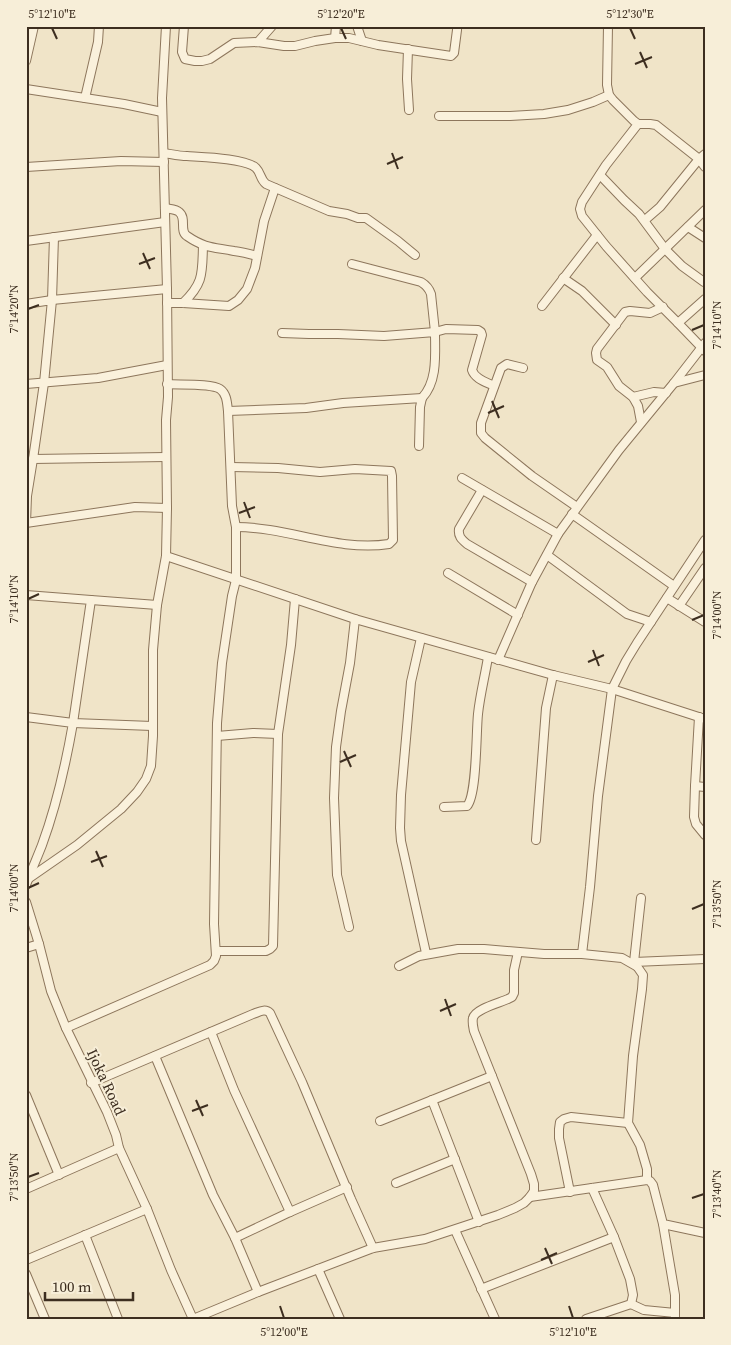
<svg xmlns="http://www.w3.org/2000/svg" width="731" height="1345" font-family="'Source Serif 4',serif">
	<rect width="100%" height="100%" fill="#f0e4c8"/>
	<g fill="none" stroke-linecap="round" stroke-linejoin="round">
		<g stroke="#8d765c" stroke-width="10">
			<g id="minor">
				<polyline points="184,26 182,52 185,59 195,61 202,61 210,59 234,43 258,42 284,46 295,46 315,41 335,38 336,26"/>
				<polyline points="357,26 362,41"/>
				<polyline points="608,26 607,85 609,95 613,100 634,121 638,124 606,165 582,202 580,209 582,216 606,246 647,292 678,323"/>
				<polyline points="335,38 349,38 378,45 451,56 454,53 457,30 457,26"/>
				<polyline points="258,42 272,26"/>
				<polyline points="408,49 407,79 409,110"/>
				<polyline points="26,61 34,26"/>
				<polyline points="26,89 124,104 162,112"/>
				<polyline points="85,98 98,42 99,26"/>
				<polyline points="439,116 510,116 544,114 568,110 593,102 609,95"/>
				<polyline points="638,124 650,124 656,125 699,159 705,167"/>
				<path d="M164,153C171,154 179,156 187,156C201,157 246,158 256,168C261,173 260,179 266,184L329,211L347,214L358,218H366L398,241L415,255"/>
				<polyline points="26,167 121,161 164,162"/>
				<polyline points="600,175 624,200 639,214 665,249 682,266 704,282"/>
				<path d="M165,208C169,209 176,209 179,212C187,218 179,231 187,236C206,249 214,247 234,251C242,252 250,254 257,256"/>
				<polyline points="645,220 660,207 699,159 705,154"/>
				<polyline points="688,227 705,238"/>
				<polyline points="54,237 52,300 167,289"/>
				<polyline points="26,241 165,222"/>
				<path d="M352,264L421,282C426,285 429,288 431,294L435,332L446,329L478,330L481,332L482,335L472,370C475,379 486,382 494,386"/>
				<polyline points="563,278 582,291 616,325"/>
				<polyline points="635,278 705,210"/>
				<polyline points="705,299 678,323 705,351"/>
				<polyline points="167,303 183,303 229,306 238,300 247,289 255,268 264,221 275,188"/>
				<path d="M183,303C204,283 202,273 203,246"/>
				<polyline points="26,304 52,300 44,383 33,459 166,457"/>
				<polyline points="542,306 597,235"/>
				<path d="M282,333L309,334H338L384,336L435,332C435,354 438,381 422,398"/>
				<polyline points="523,368 507,364 501,368 481,423 481,433 485,438 532,476 577,507"/>
				<polyline points="674,383 705,375"/>
				<polyline points="26,384 98,378 167,365"/>
				<polyline points="633,397 654,392 666,393"/>
				<polyline points="228,411 306,408 343,403 422,398 420,407 419,446"/>
				<polyline points="641,422 638,406 633,397 619,386 607,367 597,360 596,353 597,349 625,312 630,311 650,313 663,307"/>
				<path d="M231,467L278,468L320,472L355,469L391,471L392,476L393,540L389,544C338,552 288,527 236,527"/>
				<polyline points="462,478 558,534"/>
				<path d="M482,490L459,529C458,536 461,539 467,544L532,582"/>
				<polyline points="572,514 674,586"/>
				<polyline points="26,523 135,507 167,508"/>
				<polyline points="26,523 27,496 33,459"/>
				<polyline points="547,555 627,614 651,622"/>
				<polyline points="166,556 355,619 553,675 612,689 705,719"/>
				<polyline points="448,573 518,615"/>
				<polyline points="26,595 91,600 73,723 152,726"/>
				<polyline points="667,598 705,622"/>
				<polyline points="91,600 157,605"/>
				<polyline points="679,606 705,568"/>
				<polyline points="421,638 411,682 401,795 400,828 401,841 426,953"/>
				<polyline points="498,660 532,582 558,534 619,450 674,383 705,343"/>
				<path d="M26,717L73,723C66,763 56,807 42,845C37,858 31,871 26,885"/>
				<polyline points="699,717 695,786 694,817 696,824 705,835"/>
				<polyline points="217,736 253,733 278,734"/>
				<polyline points="695,786 705,787"/>
				<path d="M444,807L467,806C477,795 476,733 478,714C480,695 485,676 488,657"/>
				<polyline points="536,840 546,708 553,675"/>
				<polyline points="28,879 77,845 121,809 137,792 146,779 151,766 153,736 153,650 157,605 166,556 167,508 166,420 168,397 167,289 162,98 166,26"/>
				<polyline points="641,898 634,962 643,975 642,989 633,1056 628,1123 640,1145 647,1169 647,1180"/>
				<polyline points="26,902 39,944 51,991 66,1028 107,1112 116,1135 119,1148 147,1209 171,1270 193,1319"/>
				<polyline points="349,927 337,875 334,798 336,747 341,711 350,663 355,619"/>
				<polyline points="26,948 39,944"/>
				<polyline points="216,951 266,951 270,949 273,946 278,734 291,645 295,599"/>
				<polyline points="582,954 590,887 598,796 612,689 626,661 637,643 705,540"/>
				<polyline points="634,962 705,959"/>
				<polyline points="399,966 419,956 458,949 484,949 544,954 582,954 622,958 636,966"/>
				<path d="M66,1028L210,965L214,961L216,956L214,924L217,723L222,663L232,596L236,580V527L232,506L228,411C227,403 227,394 220,389C212,383 178,385 167,384"/>
				<polyline points="211,1032 234,1090 290,1212"/>
				<polyline points="155,1056 213,1195 235,1238 258,1292"/>
				<path d="M91,1083L253,1014C259,1012 265,1008 270,1013L302,1082L351,1199L373,1248"/>
				<polyline points="26,1095 59,1175"/>
				<polyline points="432,1100 479,1222"/>
				<polyline points="380,1121 492,1076"/>
				<polyline points="396,1183 455,1159"/>
				<polyline points="26,1189 119,1148"/>
				<polyline points="570,1192 559,1138 559,1129 560,1122 564,1119 571,1117 628,1123"/>
				<polyline points="530,1197 647,1180 650,1181 653,1185 663,1224 705,1233"/>
				<polyline points="663,1224 675,1295 675,1319"/>
				<polyline points="455,1230 495,1319"/>
				<polyline points="85,1235 118,1319"/>
				<polyline points="235,1238 290,1212 347,1187"/>
				<polyline points="26,1260 147,1209"/>
				<polyline points="318,1269 340,1319"/>
				<polyline points="26,1274 45,1319"/>
				<polyline points="481,1289 614,1237"/>
				<polyline points="631,1304 644,1310 675,1313"/>
				<path d="M193,1319L258,1292L373,1248L425,1239L498,1215L515,1208L524,1203L530,1197L534,1191V1184L531,1174L474,1031C473,1026 472,1022 473,1018C475,1009 499,1003 508,999L512,997L514,993V970L518,952"/>
				<polyline points="586,1319 631,1304 633,1295 630,1279 614,1237 592,1188"/>
			</g>
		</g>
		<use href="#minor" stroke="#faf1dc" stroke-width="8"/>
	</g>
	<path fill="none" stroke="#3d2e20" stroke-width="2" d="M52,28L57,39M341,28L346,39M630,28L635,39M640,52L647,68M635,64L652,57M392,153L398,169M387,164L403,157M143,253L150,269M139,264L155,258M28,309L39,305M692,330L704,325M492,401L499,418M488,413L504,406M244,502L250,518M239,513L255,507M28,599L39,594M692,620L704,615M593,650L599,666M588,662L604,655M344,751L351,767M340,762L356,755M96,851L103,867M91,862L107,856M28,888L39,883M692,909L704,904M445,999L451,1016M440,1011L456,1004M196,1100L203,1116M192,1111L208,1105M28,1177L39,1173M692,1198L704,1194M545,1248L552,1264M541,1260L557,1253M280,1306L284,1318M569,1306L573,1318"/>
	<g text-anchor="middle" stroke-width="4" stroke-linejoin="round" paint-order="stroke">
		<g font-size="15" fill="#3d2e20" stroke="#f7eed8">
			<text transform="translate(106 1082) rotate(65)" y="5">Ijoka Road</text>
		</g>
	</g>
	<rect width="731" height="1345" fill="none" stroke="#f7eed8" stroke-width="55"/>
	<path d="M45 1292v8h88v-8" fill="none" stroke="#3d2e20" stroke-width="2.5"/>
	<text x="52" y="1292" font-size="15" fill="#3d2e20" stroke="#f7eed8" stroke-width="4" paint-order="stroke">100 m</text>
	<rect x="28" y="28" width="676" height="1290" fill="none" stroke="#3d2e20" stroke-width="2"/>
	<g font-size="12" text-anchor="middle" fill="#3d2e20">
		<text x="52" y="18">5°12'10"E</text>
		<text x="341" y="18">5°12'20"E</text>
		<text x="630" y="18">5°12'30"E</text>
		<text transform="translate(14 309) rotate(-90)" y="4">7°14'20"N</text>
		<text transform="translate(717 325) rotate(-90)" y="4">7°14'10"N</text>
		<text transform="translate(14 599) rotate(-90)" y="4">7°14'10"N</text>
		<text transform="translate(717 615) rotate(-90)" y="4">7°14'00"N</text>
		<text transform="translate(14 888) rotate(-90)" y="4">7°14'00"N</text>
		<text transform="translate(717 904) rotate(-90)" y="4">7°13'50"N</text>
		<text transform="translate(14 1177) rotate(-90)" y="4">7°13'50"N</text>
		<text transform="translate(717 1194) rotate(-90)" y="4">7°13'40"N</text>
		<text x="284" y="1336">5°12'00"E</text>
		<text x="573" y="1336">5°12'10"E</text>
	</g>
</svg>
